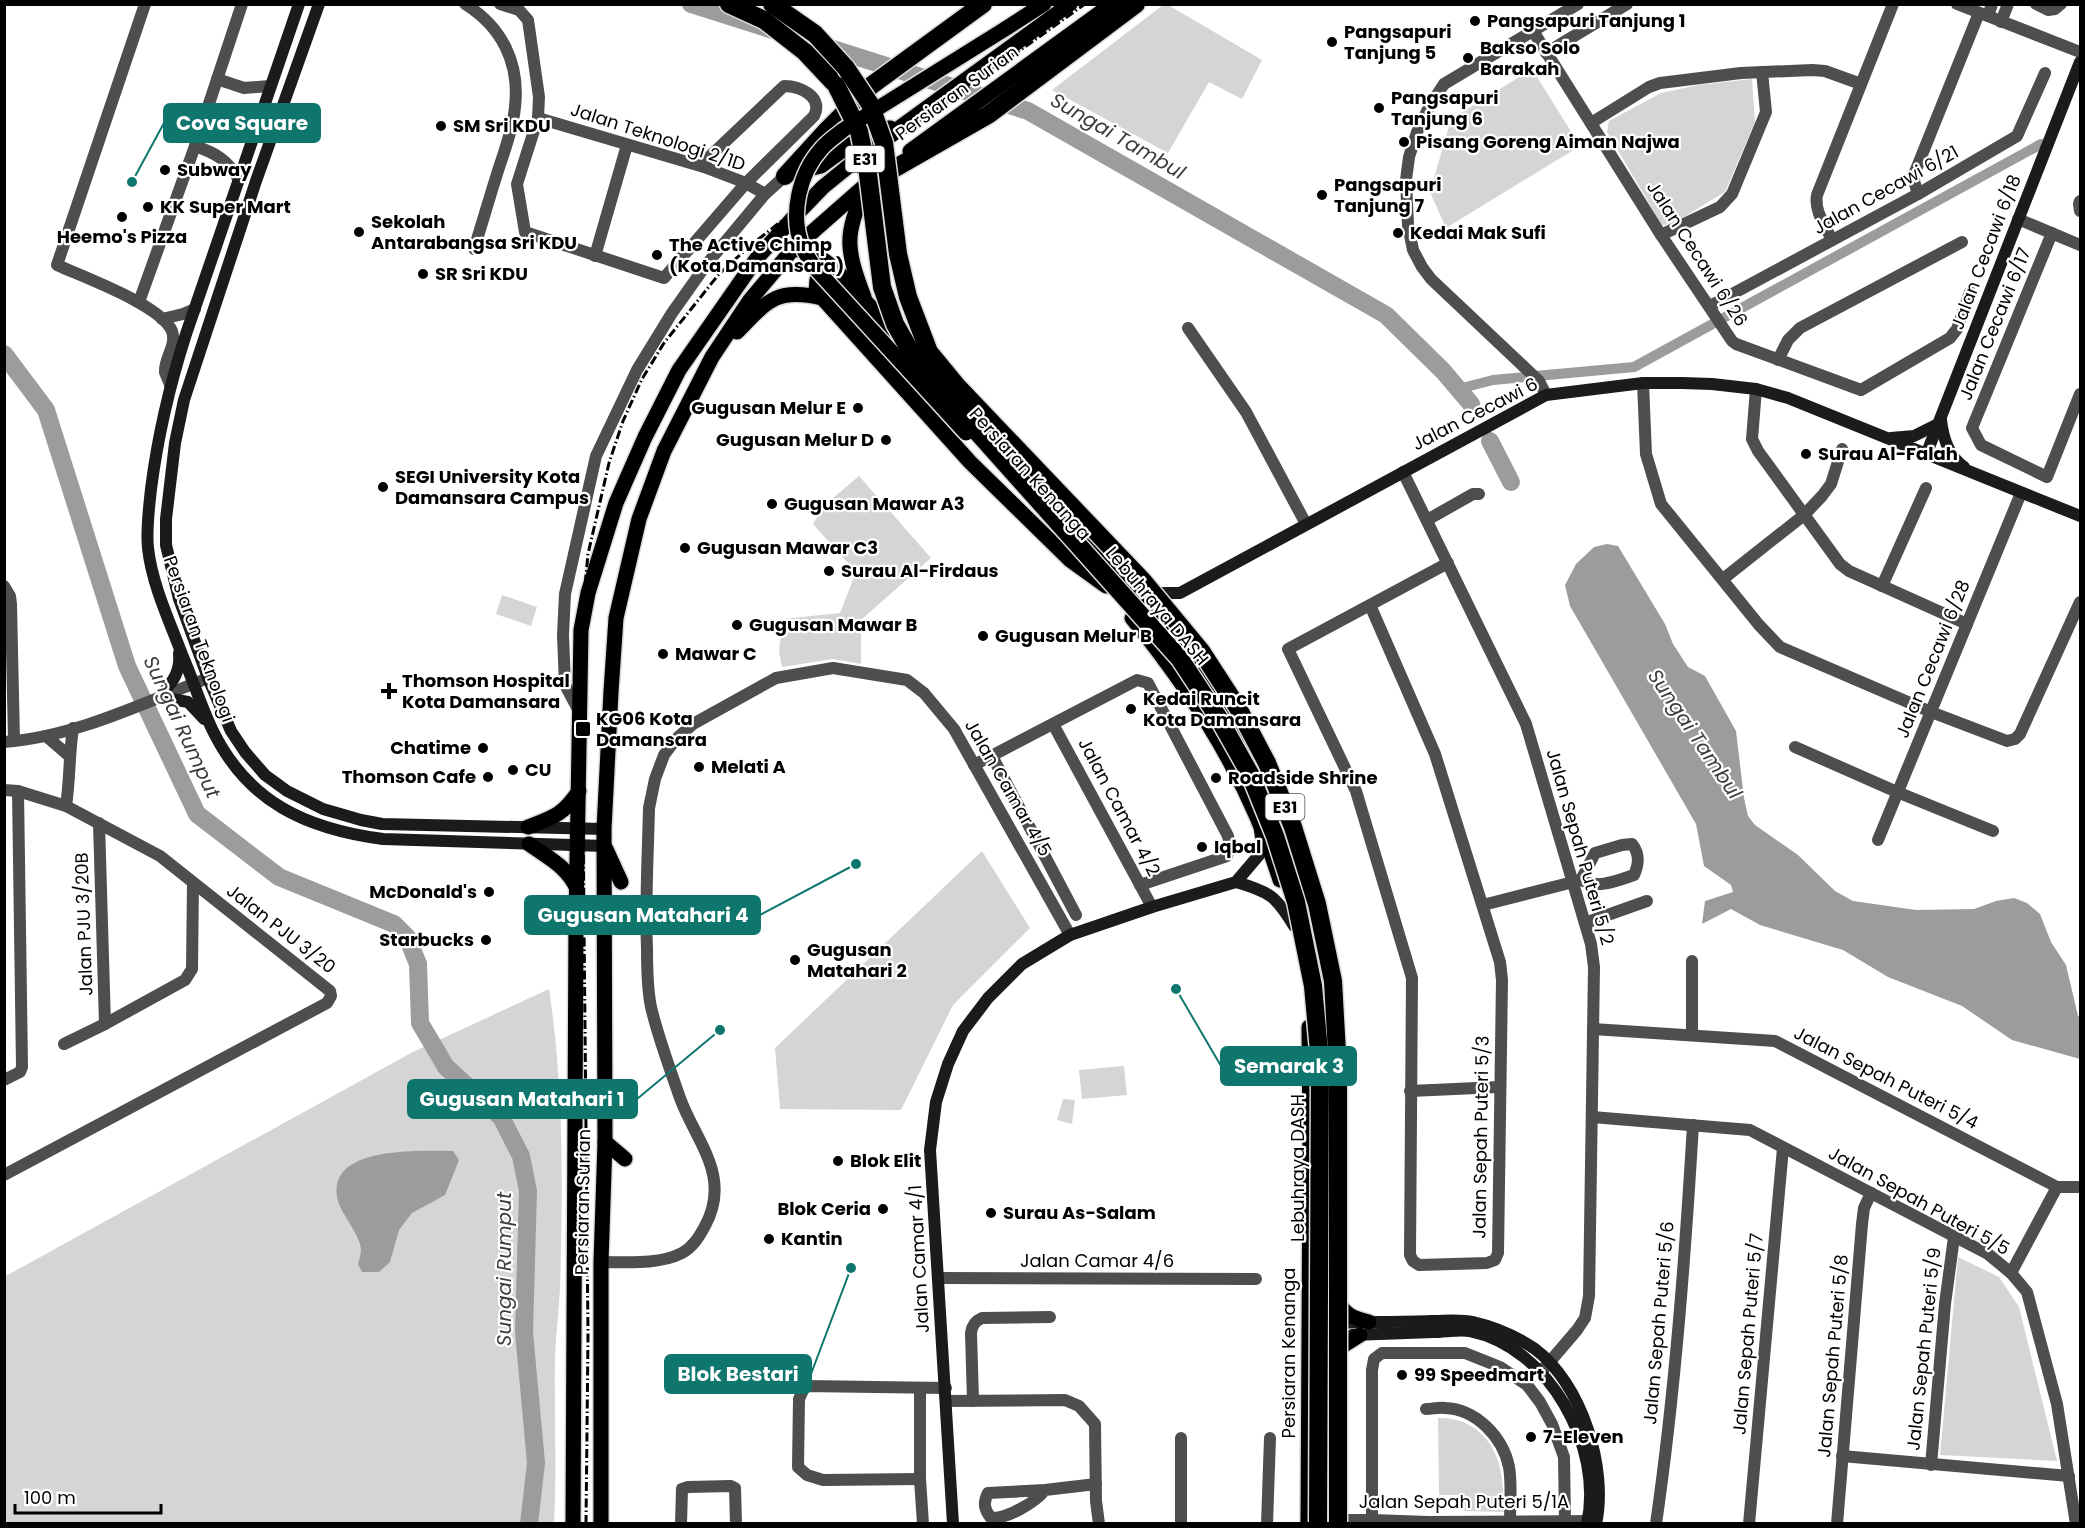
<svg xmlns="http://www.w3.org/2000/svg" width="2085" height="1528" font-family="Poppins,sans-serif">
	<rect width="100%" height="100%" fill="#fff"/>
	<g fill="#d5d5d5">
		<polygon points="1163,5 1168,5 1262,60 1242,99 1209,82 1168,153 1052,90"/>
		<polygon points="1532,69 1580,146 1446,228 1430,192 1451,119"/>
		<polygon points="1752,79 1755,122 1725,192 1672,224 1662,225 1607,132 1609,121 1661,93 1698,85"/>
		<polygon points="859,476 931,558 861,620 861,664 833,659 782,667 779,652 782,619 840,613 856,572 813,524 826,504"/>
		<polygon points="502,595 537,607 531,626 496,614"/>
		<polygon points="982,851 1030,928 953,1005 901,1110 780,1109 775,1048"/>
		<path d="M549,989C564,1088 563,1188 560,1288C559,1310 556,1333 555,1356C554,1412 557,1467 554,1523H5L4,1277L411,1053Z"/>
		<polygon points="1124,1066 1127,1095 1082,1099 1079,1070"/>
		<polygon points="1063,1099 1075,1100 1072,1124 1057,1120"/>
		<polygon points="1958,1257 1999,1277 2019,1307 2057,1461 1940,1455"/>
		<path d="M1438,1418C1466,1417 1489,1433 1498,1461C1503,1476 1503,1496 1505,1512L1463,1511V1495H1439Z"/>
	</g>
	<g fill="#9c9c9c">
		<polygon points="1607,544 1618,546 1665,624 1673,644 1688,667 1705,676 1736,731 1744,798 1748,816 1755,825 1798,855 1835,891 1853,901 1916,910 1974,909 1996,901 2014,898 2027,903 2040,914 2051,942 2066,965 2078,1016 2080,1017 2080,1059 2012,1040 1962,1006 1888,977 1843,950 1760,925 1731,909 1702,924 1705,901 1733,892 1731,885 1704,866 1696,824 1570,606 1565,585 1576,564 1594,547"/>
		<path d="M453,1151L459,1160L445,1195L412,1213L399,1230L390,1262L379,1272H362L358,1264C359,1260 361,1254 361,1250C361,1237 344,1217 339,1204C320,1145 420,1151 453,1151Z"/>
	</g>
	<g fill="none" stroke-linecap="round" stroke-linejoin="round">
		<polyline stroke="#9c9c9c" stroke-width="10" points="1458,389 1493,380 1634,367 2041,144"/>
		<g stroke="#9c9c9c" stroke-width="18">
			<polyline points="691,4 1028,111 1386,315 1443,371 1471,404"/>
			<polyline points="4,354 46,410 127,666 197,814 279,877 394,924 407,937 418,964 420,1023 446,1067 501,1117 521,1156 528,1191 524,1332 536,1463 529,1524"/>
			<polyline points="1490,441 1511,482"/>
		</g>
		<g stroke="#dbdbdb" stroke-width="18">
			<g id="primary">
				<polyline points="1005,29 1044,4"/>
				<polyline points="910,151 1112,4"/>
				<polyline points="800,171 821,166 868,132 890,128"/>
				<polyline points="795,249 817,255 833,267 898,336"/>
				<polyline points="830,268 823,270 817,280 816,291 970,462 1070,560 1106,586"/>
				<path d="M864,297C847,252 843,234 865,191"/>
				<path d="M737,332C767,301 777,287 822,298"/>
				<polyline points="1023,470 1108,562 1181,646 1216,693 1254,763 1264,785"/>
				<path d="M1132,618C1195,695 1251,784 1280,880"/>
				<path d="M1278,821C1305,888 1322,959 1327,1031"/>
				<path d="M528,827C554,817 563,815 579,791"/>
				<path d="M529,844C547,857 568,867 577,889"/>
				<polyline points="606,849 621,882"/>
				<polyline points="605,1142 625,1159"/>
				<path d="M1337,1299C1344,1315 1353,1318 1369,1322"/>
				<polyline points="1337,1357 1341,1347 1360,1335"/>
				<polyline points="573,1524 576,920 581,630 588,593 616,503 645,437 679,370 757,258 793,218 823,187 866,152 1070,4"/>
				<polyline points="601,1524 601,1262 605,1142 604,829 611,692 616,618 639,519 664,451 712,357 750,300 793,249 876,176"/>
				<polyline points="1308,1524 1310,1145 1309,1027"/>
			</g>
		</g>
		<g stroke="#dbdbdb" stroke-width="21">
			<g id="highway">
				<polyline points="729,4 764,20 805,52 836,85"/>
				<polyline points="772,4 815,34 846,68"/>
				<polyline points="785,176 827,130 872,85 983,4"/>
				<polyline points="869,183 988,115 1136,4"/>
			</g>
		</g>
		<g stroke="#4e4e4e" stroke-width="12">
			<path d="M145,4L57,265C83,277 161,305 172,331C177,346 164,358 165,372C166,375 169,381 170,385"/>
			<path d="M465,4C502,27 520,63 515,107C513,129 504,152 497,174C489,199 482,224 474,249"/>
			<path d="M500,4L519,10L528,20L539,97L538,118L517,184L525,232L664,278L746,183L814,116C824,97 800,86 784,86L707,159L704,167"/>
			<polyline points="1957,4 2080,52"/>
			<polyline points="2036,4 2048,10 2055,9 2061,4"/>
			<polyline points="1988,16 1992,4"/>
			<polyline points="2001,22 2008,4"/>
			<polyline points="1533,31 1661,235 1732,341 1736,344 1861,390 1950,338 1957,329 1970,292"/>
			<polyline points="1546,53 1627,4"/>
			<polyline points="217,79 244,88 270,86"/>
			<polyline points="538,118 704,167 746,183 765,194"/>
			<polyline points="1591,123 1649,87 1660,83 1741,73 1812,70 1825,71 1861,84"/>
			<path d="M195,146C216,153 229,161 239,180"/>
			<polyline points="1918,194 1914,181 1915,172 1979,13"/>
			<polyline points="2080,201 2079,204 2080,211"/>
			<polyline points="2018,219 2080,245"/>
			<polyline points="2052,233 1972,428 1981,445 2047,477 2080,394"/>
			<polyline points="1661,235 1720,207 1732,194 1766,112 1762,72"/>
			<path d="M1832,240C1825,225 1814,211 1817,195L1893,4"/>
			<polyline points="595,256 627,145"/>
			<polyline points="139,302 195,146 242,4"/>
			<polyline points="1710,306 1918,194 2017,136 2045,73"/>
			<polyline points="162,319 183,314 195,309"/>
			<polyline points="1188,328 1246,412 1306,524"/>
			<polyline points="1778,360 1788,340 1800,328 1962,242"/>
			<polyline points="1643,383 1646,454 1661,504 1759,625 1780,647 1931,712 2007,741 2015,739 2020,734 2080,602"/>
			<polyline points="1756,389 1752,439 1758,451 1840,564 1849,571 1967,624"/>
			<polyline points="1546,395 1539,381 1431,279 1422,267 1413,250 1408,225 1406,180 1409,157 1417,132 1429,107 1444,84 1578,4"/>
			<polyline points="1403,472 1526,724 1591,944 1594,967 1589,1296 1585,1318 1577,1330 1541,1372"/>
			<polyline points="1427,520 1473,494 1479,494"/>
			<polyline points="1723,579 1804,515 1822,496 1831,484 1842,449"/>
			<polyline points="4,586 10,596 11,604 14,741"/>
			<polyline points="1882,586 1926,488"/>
			<polyline points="1370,605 1435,754 1500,962 1502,980 1498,1253 1495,1260 1487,1263 1419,1265 1413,1261 1410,1255 1412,978 1356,791 1288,649 1448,563"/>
			<polyline points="580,713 565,685 563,635 565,594 596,456 637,370 672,313 706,265 765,194 785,176"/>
			<polyline points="1053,724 1152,907"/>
			<polyline points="46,736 68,755"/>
			<path d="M4,742C75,737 143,703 208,678"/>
			<polyline points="1795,747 1897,792 1993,831"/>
			<polyline points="992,756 1076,915"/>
			<polyline points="974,765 1137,680 1148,683 1228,836 1230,847 1227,856 1140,885"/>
			<polyline points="4,790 18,791 66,806 160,856 330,991 331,996 327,1003 4,1175"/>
			<path d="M66,806C70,780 69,754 73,728"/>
			<polyline points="99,823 105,1024"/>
			<polyline points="1878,840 2021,493"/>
			<path d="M1483,905L1581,880C1598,889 1616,881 1634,875C1639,864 1640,854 1632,844L1622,845L1595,853L1581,880"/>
			<polyline points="1585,923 1647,901"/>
			<polyline points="1692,961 1692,1034"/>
			<polyline points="1593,1029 1775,1041 2057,1187 2080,1187"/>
			<polyline points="64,1044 105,1024 185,980 192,969 193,883"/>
			<polyline points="4,1080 20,1072 22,1067 18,791"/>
			<polyline points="1410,1091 1499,1087"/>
			<polyline points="1592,1117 1750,1130 1988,1254 2011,1273 2027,1292 2057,1404 2076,1524"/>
			<path d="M601,1262C626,1262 659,1265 682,1253C693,1247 699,1237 705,1226C732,1176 696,1142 680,1098C670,1069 658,1037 651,1007C647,988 647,968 647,948C645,901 648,855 649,808L655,779L664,755L676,739L693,724L776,678L833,668L907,680L924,693L954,729L1070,935"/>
			<polyline points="2011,1273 2057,1187"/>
			<polyline points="938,1278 1256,1279"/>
			<polyline points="920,1389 920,1479 923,1524"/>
			<polyline points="947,1401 1065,1400 1079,1406 1095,1424 1096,1501 1099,1524"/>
			<path d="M973,1401L971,1333C972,1325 975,1321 982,1318L1050,1317"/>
			<path d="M1426,1409C1432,1409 1439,1407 1445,1408C1476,1409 1503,1437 1509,1467C1512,1484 1510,1505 1510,1522"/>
			<polyline points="1181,1438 1181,1524"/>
			<polyline points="1842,1456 2069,1476"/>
			<polyline points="1931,1465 1945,1304 1954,1237"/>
			<polyline points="920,1479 823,1480 807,1475 798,1467 799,1399 805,1386 946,1388"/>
			<path d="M1045,1490C1036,1502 1007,1519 991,1518C984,1509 983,1503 988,1493L1045,1490L1096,1484"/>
			<polyline points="1331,1520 1372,1520 1428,1522 1596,1521"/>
			<polyline points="1372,1520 1372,1370 1374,1359 1382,1353 1465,1353 1500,1367 1527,1385 1540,1402 1552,1424 1564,1457 1565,1520"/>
			<polyline points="681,1524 682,1489 688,1487 731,1486 735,1488 736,1524"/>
			<polyline points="1267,1524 1270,1438"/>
			<path d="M1656,1524C1675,1392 1685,1258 1693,1125"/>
			<polyline points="1749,1524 1783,1148"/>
			<polyline points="1837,1524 1862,1224 1864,1208 1871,1193"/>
		</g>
		<g stroke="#1b1b1b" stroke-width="12">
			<path d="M299,4L186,334C169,387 158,434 151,489C149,509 146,529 148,548C152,585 170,622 183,657C193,680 201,706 212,729C247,802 306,829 383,839L605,846"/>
			<polyline points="319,4 256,181 184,400 175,443 166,519 166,545 179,599 208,678 231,731 245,752 265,775 287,791 323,809 361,820 382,824 604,829"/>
			<path d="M1941,420C1943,438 1948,456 1964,467"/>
			<polyline points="1891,438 1914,436 1938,424"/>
			<polyline points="1926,455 2080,62"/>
			<polyline points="1150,593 1180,593 1546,395 1643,383 1682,383 1712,384 1756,389 1788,398 2080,516"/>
			<path d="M179,653C181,673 172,682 160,697L188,702L204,719"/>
			<path d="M1236,882C1270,892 1276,896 1294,926"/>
			<path d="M1330,1323C1364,1322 1398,1322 1431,1321C1444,1321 1460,1319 1473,1322C1495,1327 1516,1336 1535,1349C1582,1384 1608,1468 1596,1524"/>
			<path d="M1352,1335C1379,1334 1406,1333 1434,1332C1445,1332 1459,1329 1470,1331C1549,1347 1604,1447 1587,1524"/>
			<polyline points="953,1524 930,1150 936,1102 948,1064 963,1031 988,998 1022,964 1070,935 1152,907 1236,882 1259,855 1261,839 1260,831"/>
		</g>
		<use href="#primary" stroke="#000" stroke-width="15"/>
		<use href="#highway" stroke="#000" stroke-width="18"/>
		<polyline stroke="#000" stroke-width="3" stroke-dasharray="9 3 1.5 3" stroke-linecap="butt" points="586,1524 588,1335 582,718 583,606 588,554 609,463 623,421 642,379 664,343 719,274 751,245 779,223 1085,4"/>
		<g stroke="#dbdbdb" stroke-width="18" stroke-linecap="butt">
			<path id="primary-bridge" d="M966,433L815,268C811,262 806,255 803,248C789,216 799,173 822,148C828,141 836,136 843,130L1005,29"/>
		</g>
		<g stroke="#dbdbdb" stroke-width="21" stroke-linecap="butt">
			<g id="highway-bridge">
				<polyline points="846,68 870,104 884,143 898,254 908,297 929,352 957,386 1143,581 1201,651 1238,708 1267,763 1293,827 1317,904 1333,981 1338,1071 1338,1524"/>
				<polyline points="836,85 859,131 868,174 882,287 895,324 920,368 1180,659 1218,717 1250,774 1275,836 1296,902 1313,986 1320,1062 1318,1524"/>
			</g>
		</g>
		<use href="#primary-bridge" stroke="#000" stroke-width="15"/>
		<use href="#highway-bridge" stroke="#000" stroke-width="18"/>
	</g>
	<g fill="#000" stroke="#fff" stroke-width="2">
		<circle cx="1475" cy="21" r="6"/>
		<circle cx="1332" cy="42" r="6"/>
		<circle cx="1468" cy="58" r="6"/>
		<circle cx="1379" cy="108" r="6"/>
		<circle cx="441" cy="126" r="6"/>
		<circle cx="1404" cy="142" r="6"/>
		<circle cx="165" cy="170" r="6"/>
		<circle cx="1322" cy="195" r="6"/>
		<circle cx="148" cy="207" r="6"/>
		<circle cx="122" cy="217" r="6"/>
		<circle cx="359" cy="232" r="6"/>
		<circle cx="1398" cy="233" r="6"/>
		<circle cx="657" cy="255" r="6"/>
		<circle cx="423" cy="274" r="6"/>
		<circle cx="858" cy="408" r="6"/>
		<circle cx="886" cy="440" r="6"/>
		<circle cx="1806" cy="454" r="6"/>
		<circle cx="383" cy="487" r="6"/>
		<circle cx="772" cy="504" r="6"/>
		<circle cx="685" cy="548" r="6"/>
		<circle cx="829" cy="571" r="6"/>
		<circle cx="737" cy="625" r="6"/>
		<circle cx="983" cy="636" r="6"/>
		<circle cx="663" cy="654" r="6"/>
		<path d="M386 682h6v6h6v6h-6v6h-6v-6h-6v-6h6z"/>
		<circle cx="1131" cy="709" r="6"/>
		<rect x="575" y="721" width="16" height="16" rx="3"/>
		<circle cx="483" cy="748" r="6"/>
		<circle cx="699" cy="767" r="6"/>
		<circle cx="513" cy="770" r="6"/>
		<circle cx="488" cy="777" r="6"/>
		<circle cx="1216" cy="778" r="6"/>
		<circle cx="1202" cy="847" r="6"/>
		<circle cx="489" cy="892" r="6"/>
		<circle cx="486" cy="940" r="6"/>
		<circle cx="795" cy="960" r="6"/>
		<circle cx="838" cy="1161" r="6"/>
		<circle cx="883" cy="1209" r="6"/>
		<circle cx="991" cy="1213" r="6"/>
		<circle cx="769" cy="1239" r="6"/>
		<circle cx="1402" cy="1375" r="6"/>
		<circle cx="1531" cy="1437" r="6"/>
	</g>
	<g text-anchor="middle" stroke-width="4.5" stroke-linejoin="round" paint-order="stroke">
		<g fill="#fff" stroke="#4c4c4c" stroke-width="1.5">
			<rect x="845.5" y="146" width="39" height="26" rx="4.5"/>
			<rect x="1265.5" y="794" width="39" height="26" rx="4.5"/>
		</g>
		<g font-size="16" font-weight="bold" fill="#000">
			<text x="865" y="165">E31</text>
			<text x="1285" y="813">E31</text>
		</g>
		<g font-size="18" font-weight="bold" fill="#000" stroke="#fff" text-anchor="start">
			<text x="1487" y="27">Pangsapuri Tanjung 1</text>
			<text x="1344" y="38">Pangsapuri<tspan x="1344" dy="21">Tanjung 5</tspan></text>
			<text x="1480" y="54">Bakso Solo<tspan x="1480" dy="21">Barakah</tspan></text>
			<text x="1391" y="104">Pangsapuri<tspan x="1391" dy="21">Tanjung 6</tspan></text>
			<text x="453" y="132">SM Sri KDU</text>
			<text x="1416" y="148">Pisang Goreng Aiman Najwa</text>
			<text x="177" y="176">Subway</text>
			<text x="1334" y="191">Pangsapuri<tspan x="1334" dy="21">Tanjung 7</tspan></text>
			<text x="160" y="213">KK Super Mart</text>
			<text x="371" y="228">Sekolah<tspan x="371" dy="21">Antarabangsa Sri KDU</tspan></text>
			<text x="1410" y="239">Kedai Mak Sufi</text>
			<text x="122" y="243" text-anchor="middle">Heemo's Pizza</text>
			<text x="669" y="251">The Active Chimp<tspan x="669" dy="21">(Kota Damansara)</tspan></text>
			<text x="435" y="280">SR Sri KDU</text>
			<text x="846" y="414" text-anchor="end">Gugusan Melur E</text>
			<text x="874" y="446" text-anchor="end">Gugusan Melur D</text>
			<text x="1818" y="460">Surau Al-Falah</text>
			<text x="395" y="483">SEGI University Kota<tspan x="395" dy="21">Damansara Campus</tspan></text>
			<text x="784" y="510">Gugusan Mawar A3</text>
			<text x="697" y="554">Gugusan Mawar C3</text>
			<text x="841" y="577">Surau Al-Firdaus</text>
			<text x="749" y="631">Gugusan Mawar B</text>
			<text x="995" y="642">Gugusan Melur B</text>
			<text x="675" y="660">Mawar C</text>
			<text x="402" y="687">Thomson Hospital<tspan x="402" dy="21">Kota Damansara</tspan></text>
			<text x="1143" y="705">Kedai Runcit<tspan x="1143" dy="21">Kota Damansara</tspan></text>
			<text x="596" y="725">KG06 Kota<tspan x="596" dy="21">Damansara</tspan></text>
			<text x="471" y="754" text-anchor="end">Chatime</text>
			<text x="711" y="773">Melati A</text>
			<text x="525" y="776">CU</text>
			<text x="476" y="783" text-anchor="end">Thomson Cafe</text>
			<text x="1228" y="784">Roadside Shrine</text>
			<text x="1214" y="853">Iqbal</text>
			<text x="477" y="898" text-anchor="end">McDonald's</text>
			<text x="474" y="946" text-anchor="end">Starbucks</text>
			<text x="807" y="956">Gugusan<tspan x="807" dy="21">Matahari 2</tspan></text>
			<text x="850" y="1167">Blok Elit</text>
			<text x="871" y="1215" text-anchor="end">Blok Ceria</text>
			<text x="1003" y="1219">Surau As-Salam</text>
			<text x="781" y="1245">Kantin</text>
			<text x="1414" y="1381">99 Speedmart</text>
			<text x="1543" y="1443">7-Eleven</text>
		</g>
		<g font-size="18" fill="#000" stroke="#fff">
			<text transform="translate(957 93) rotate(-36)" y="6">Persiaran Surian</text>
			<text transform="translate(658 137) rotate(18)" y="6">Jalan Teknologi 2/1D</text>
			<text transform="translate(1886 190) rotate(-29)" y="6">Jalan Cecawi 6/21</text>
			<text transform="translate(1986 252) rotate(-69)" y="6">Jalan Cecawi 6/18</text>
			<text transform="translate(1697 254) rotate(57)" y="6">Jalan Cecawi 6/26</text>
			<text transform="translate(1995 324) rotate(-68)" y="6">Jalan Cecawi 6/17</text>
			<text transform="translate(1475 414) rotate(-27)" y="6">Jalan Cecawi 6</text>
			<text transform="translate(1030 474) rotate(48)" y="6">Persiaran Kenanga</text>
			<text transform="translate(1157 606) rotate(50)" y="6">Lebuhraya DASH</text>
			<text transform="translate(199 639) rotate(70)" y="6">Persiaran Teknologi</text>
			<text transform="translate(1933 659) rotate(-68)" y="6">Jalan Cecawi 6/28</text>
			<text transform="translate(1008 788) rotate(60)" y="6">Jalan Camar 4/5</text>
			<text transform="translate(1119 807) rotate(62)" y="6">Jalan Camar 4/2</text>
			<text transform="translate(1580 847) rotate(74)" y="6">Jalan Sepah Puteri 5/2</text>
			<text transform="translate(84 924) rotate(-92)" y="6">Jalan PJU 3/20B</text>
			<text transform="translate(281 929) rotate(38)" y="6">Jalan PJU 3/20</text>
			<text transform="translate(1886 1078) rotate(27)" y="6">Jalan Sepah Puteri 5/4</text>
			<text transform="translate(1481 1137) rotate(-89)" y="6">Jalan Sepah Puteri 5/3</text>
			<text transform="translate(1298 1168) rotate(-90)" y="6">Lebuhraya DASH</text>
			<text transform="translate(1919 1201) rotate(29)" y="6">Jalan Sepah Puteri 5/5</text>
			<text transform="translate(583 1202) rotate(-89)" y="6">Persiaran Surian</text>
			<text transform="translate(919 1259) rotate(-93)" y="6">Jalan Camar 4/1</text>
			<text x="1097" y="1267">Jalan Camar 4/6</text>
			<text transform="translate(1659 1323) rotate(-85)" y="6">Jalan Sepah Puteri 5/6</text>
			<text transform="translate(1748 1334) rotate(-85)" y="6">Jalan Sepah Puteri 5/7</text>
			<text transform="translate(1924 1349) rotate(-84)" y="6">Jalan Sepah Puteri 5/9</text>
			<text transform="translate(1289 1353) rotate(-90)" y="6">Persiaran Kenanga</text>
			<text transform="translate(1833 1356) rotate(-85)" y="6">Jalan Sepah Puteri 5/8</text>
			<text x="1464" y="1508">Jalan Sepah Puteri 5/1A</text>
		</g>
		<g font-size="20" font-style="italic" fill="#3d3d3d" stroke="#fff">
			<text transform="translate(1118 136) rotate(30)" y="7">Sungai Tambul</text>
			<text transform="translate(182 727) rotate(65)" y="7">Sungai Rumput</text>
			<text transform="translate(1695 734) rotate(56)" y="7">Sungai Tambul</text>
			<text transform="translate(504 1269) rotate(-90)" y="7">Sungai Rumput</text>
		</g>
	</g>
	<path fill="none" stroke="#0f766e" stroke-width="2" d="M132 182L164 123M856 864L760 915M1176 989L1221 1066M720 1030L637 1099M851 1268L811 1374"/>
	<g fill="#0f766e" stroke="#fff" stroke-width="2">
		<circle cx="132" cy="182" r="6"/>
		<circle cx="856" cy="864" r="6"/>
		<circle cx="1176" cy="989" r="6"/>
		<circle cx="720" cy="1030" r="6"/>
		<circle cx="851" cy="1268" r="6"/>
	</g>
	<g fill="#0f766e" stroke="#0f766e" stroke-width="2">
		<rect x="164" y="104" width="156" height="38" rx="6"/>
		<rect x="525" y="896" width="235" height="38" rx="6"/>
		<rect x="1221" y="1047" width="135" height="38" rx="6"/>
		<rect x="408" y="1080" width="229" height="38" rx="6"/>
		<rect x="665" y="1355" width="146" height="38" rx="6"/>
	</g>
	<g font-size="20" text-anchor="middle" font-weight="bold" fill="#fff">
		<text x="242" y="130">Cova Square</text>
		<text x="643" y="922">Gugusan Matahari 4</text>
		<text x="1289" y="1073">Semarak 3</text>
		<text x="522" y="1106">Gugusan Matahari 1</text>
		<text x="738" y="1381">Blok Bestari</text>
	</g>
	<rect width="2085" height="1528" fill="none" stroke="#000000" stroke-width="12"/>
	<path d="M15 1504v9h146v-9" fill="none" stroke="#000000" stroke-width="3"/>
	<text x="24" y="1504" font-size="18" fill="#000000" stroke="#ffffff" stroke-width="4.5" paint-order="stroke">100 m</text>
</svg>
